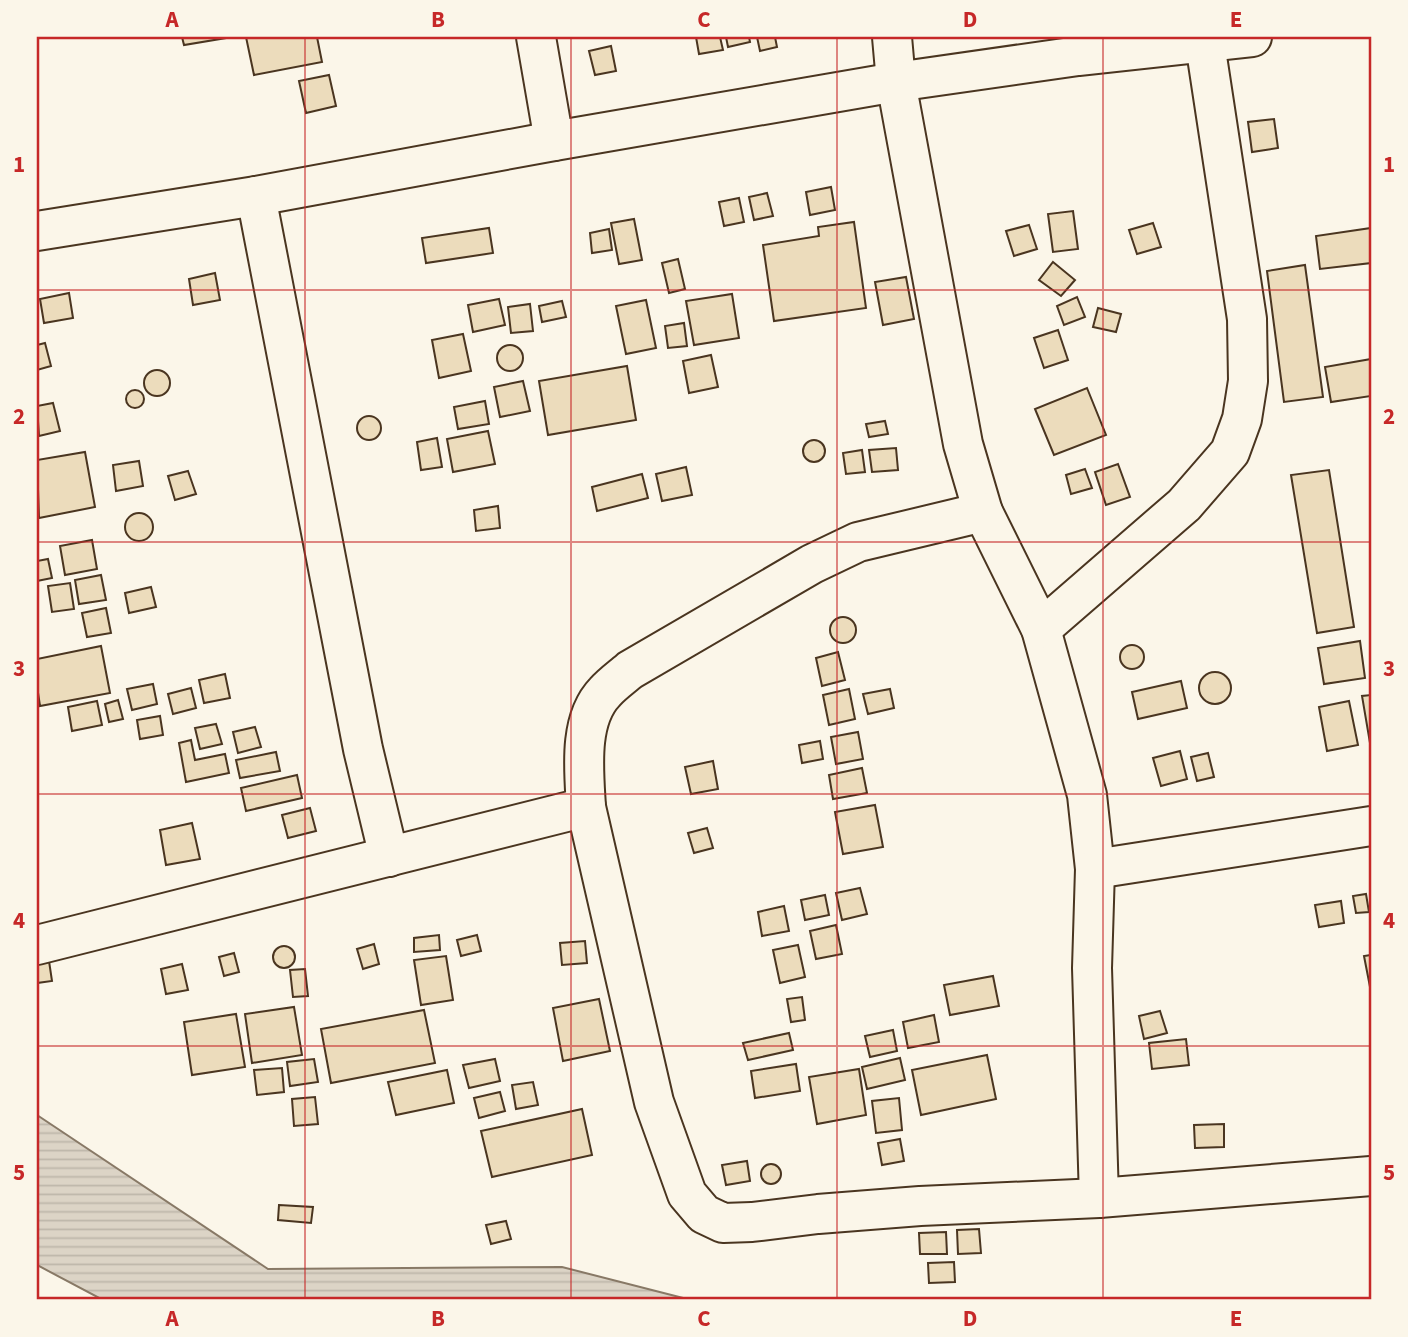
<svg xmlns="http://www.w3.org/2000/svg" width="1408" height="1337" font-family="'Source Sans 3',sans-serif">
	<defs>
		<pattern id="water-rules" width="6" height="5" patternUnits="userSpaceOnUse" patternTransform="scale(1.75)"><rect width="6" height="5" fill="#dcd4c6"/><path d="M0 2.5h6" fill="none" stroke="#beb7aa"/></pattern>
	</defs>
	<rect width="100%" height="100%" fill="#fbf6e9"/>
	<polygon fill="url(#water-rules)" stroke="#887966" stroke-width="2" points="37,1115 268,1269 562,1267 691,1300 103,1300 37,1265"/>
	<g fill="#ecdcbc" stroke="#4a3520" stroke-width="2">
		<polygon points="182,37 225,37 226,38 184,45"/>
		<polygon points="246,37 317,37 322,62 254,75"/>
		<polygon points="696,37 720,37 723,50 699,54"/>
		<polygon points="726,37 749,37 750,42 728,47"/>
		<polygon points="757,37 775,37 777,47 760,51"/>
		<polygon points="611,46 616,71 595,75 589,51"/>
		<polygon points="329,75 336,106 306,113 299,81"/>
		<polygon points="1274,119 1278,148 1252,152 1248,122"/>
		<polygon points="831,187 835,210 810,215 806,192"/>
		<polygon points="767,193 773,216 754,220 749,197"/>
		<polygon points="739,198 744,222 724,226 719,202"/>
		<polygon points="1073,211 1078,249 1053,252 1048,214"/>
		<polygon points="634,219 642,260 619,264 611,223"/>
		<polygon points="854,222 866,308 774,321 763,245 819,236 818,227"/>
		<polygon points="1153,223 1161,247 1137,254 1129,230"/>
		<polygon points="1029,225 1037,249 1014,256 1006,231"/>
		<polygon points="489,228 493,253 426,263 422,238"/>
		<polygon points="1371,228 1371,263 1320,269 1316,236"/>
		<polygon points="609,229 612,250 592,253 590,233"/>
		<polygon points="678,259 685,289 669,293 662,263"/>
		<polygon points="1053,262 1075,280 1061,296 1039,280"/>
		<polygon points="1305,265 1323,397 1284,402 1267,271"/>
		<polygon points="215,273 220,300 193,305 189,279"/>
		<polygon points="906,277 914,319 883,325 875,282"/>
		<polygon points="69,293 73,318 44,323 40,299"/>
		<polygon points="732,294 739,338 694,345 686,301"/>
		<polygon points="1077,297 1085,317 1064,325 1057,306"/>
		<polygon points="499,299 505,325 473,332 468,305"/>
		<polygon points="646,300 656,348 626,354 616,306"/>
		<polygon points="562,301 566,317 542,322 539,306"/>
		<polygon points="530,304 533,331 511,333 508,307"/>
		<polygon points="1098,308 1121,314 1116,332 1093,327"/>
		<polygon points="684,323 687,346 668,348 665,326"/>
		<polygon points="1058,330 1068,360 1044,368 1034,338"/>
		<polygon points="463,334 471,371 439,378 432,340"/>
		<polygon points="45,343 51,366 37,370 37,345"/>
		<circle cx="510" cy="358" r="13"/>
		<polygon points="711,355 718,387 689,393 683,361"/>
		<polygon points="1371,359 1371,396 1331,402 1325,367"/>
		<polygon points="627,366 636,420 548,435 539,381"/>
		<circle cx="157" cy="383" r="13"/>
		<polygon points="523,381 530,411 500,417 494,387"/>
		<polygon points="1087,388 1106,435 1054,455 1035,409"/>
		<circle cx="135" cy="399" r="9"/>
		<polygon points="485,401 489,424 458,429 454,407"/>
		<polygon points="53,403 60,431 39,436 37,406"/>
		<circle cx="369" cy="428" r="12"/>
		<polygon points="885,421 888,434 869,437 866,424"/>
		<polygon points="488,431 495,464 453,472 447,439"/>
		<polygon points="437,438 442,467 421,470 417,442"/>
		<circle cx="814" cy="451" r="11"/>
		<polygon points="896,448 898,470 872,472 869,450"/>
		<polygon points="862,450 865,472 846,474 843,453"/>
		<polygon points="85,452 95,507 39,518 37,460"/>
		<polygon points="139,461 143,486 116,491 113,465"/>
		<polygon points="1118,464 1130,497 1106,505 1095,472"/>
		<polygon points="686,467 692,495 662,501 656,474"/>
		<polygon points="1085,469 1092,488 1071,494 1066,475"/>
		<polygon points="1329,470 1354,627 1317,633 1291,475"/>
		<polygon points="188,471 196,494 175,500 168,476"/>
		<polygon points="642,474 648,498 597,511 592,487"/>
		<polygon points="498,506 500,528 476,531 474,510"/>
		<circle cx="139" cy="527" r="14"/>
		<polygon points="92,540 97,569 65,575 60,546"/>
		<polygon points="48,559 52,578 37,581 37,561"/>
		<polygon points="101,575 106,600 79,604 75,580"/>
		<polygon points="70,583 74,609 52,612 48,586"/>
		<polygon points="151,587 156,607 129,613 125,593"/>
		<polygon points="106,608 111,633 87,637 82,613"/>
		<circle cx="843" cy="630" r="13"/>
		<polygon points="1360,641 1365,678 1324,684 1318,648"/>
		<circle cx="1132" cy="657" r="12"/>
		<polygon points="101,646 110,693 40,706 37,686 37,659"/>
		<polygon points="838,652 845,680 822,686 816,658"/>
		<circle cx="1215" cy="688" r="16"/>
		<polygon points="225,674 230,698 204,703 199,680"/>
		<polygon points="1181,681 1187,708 1138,719 1132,692"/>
		<polygon points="153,684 157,704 132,710 127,689"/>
		<polygon points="191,688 196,708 173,714 168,694"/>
		<polygon points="849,689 855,719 829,725 823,695"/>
		<polygon points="890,689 894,708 868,714 863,694"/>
		<polygon points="1371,695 1371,743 1370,743 1362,696"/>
		<polygon points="118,700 123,719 109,722 105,704"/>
		<polygon points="97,701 102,725 72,731 68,707"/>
		<polygon points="1349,701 1358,745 1327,751 1319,707"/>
		<polygon points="160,716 163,735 140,739 137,720"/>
		<polygon points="216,724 222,744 200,749 195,728"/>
		<polygon points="255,727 261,747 238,753 233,732"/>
		<polygon points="858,732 863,759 836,764 831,737"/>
		<polygon points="191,740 195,760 225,754 229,773 186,782 179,743"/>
		<polygon points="820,741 823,759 802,763 799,745"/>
		<polygon points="1180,751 1187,779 1161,786 1153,758"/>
		<polygon points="276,752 280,771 240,778 236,760"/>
		<polygon points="1208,753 1214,777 1197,781 1191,757"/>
		<polygon points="713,761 718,789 691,794 685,767"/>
		<polygon points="862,768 867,793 833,799 829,775"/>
		<polygon points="297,775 302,798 246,811 241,788"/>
		<polygon points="875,805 883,847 843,854 835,812"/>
		<polygon points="310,808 316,831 288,838 282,815"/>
		<polygon points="192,823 200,859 166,865 160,830"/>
		<polygon points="707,828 713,848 694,853 688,833"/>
		<polygon points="860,888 867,914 842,920 836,893"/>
		<polygon points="1366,894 1369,912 1356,913 1353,896"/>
		<polygon points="825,895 829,915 805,920 801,900"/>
		<polygon points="1341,901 1344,923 1319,927 1315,905"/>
		<polygon points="784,906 789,931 762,936 758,912"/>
		<polygon points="836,925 842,954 816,959 810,931"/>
		<polygon points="439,935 440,950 414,952 414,938"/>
		<polygon points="477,935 481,951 461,956 457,940"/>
		<polygon points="585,941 587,963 562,965 560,943"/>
		<polygon points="374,944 379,964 363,969 357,949"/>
		<polygon points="798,945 805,977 780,983 773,950"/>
		<circle cx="284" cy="957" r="11"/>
		<polygon points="234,953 239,972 224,976 219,957"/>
		<polygon points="1371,955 1371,992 1364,956"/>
		<polygon points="446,956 453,1000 421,1005 414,960"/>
		<polygon points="49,961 52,981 37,983 37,963"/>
		<polygon points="182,964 188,990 166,994 161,969"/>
		<polygon points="305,969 308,996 293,997 290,970"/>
		<polygon points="993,976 999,1006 950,1015 944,985"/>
		<polygon points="802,997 805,1020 791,1022 787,999"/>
		<polygon points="599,999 610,1051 563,1061 553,1008"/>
		<polygon points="294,1007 302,1055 252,1063 245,1014"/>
		<polygon points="424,1010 435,1063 331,1083 321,1029"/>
		<polygon points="1160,1011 1167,1033 1144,1039 1139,1016"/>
		<polygon points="236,1014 245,1067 192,1075 184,1022"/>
		<polygon points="934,1015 939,1042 908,1048 903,1022"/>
		<polygon points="893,1030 897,1051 870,1057 865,1036"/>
		<polygon points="789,1033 793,1050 748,1060 743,1043"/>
		<polygon points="1186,1039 1189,1065 1152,1069 1149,1043"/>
		<polygon points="987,1055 996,1099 921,1115 912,1070"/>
		<polygon points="900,1058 905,1080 867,1089 862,1067"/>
		<polygon points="314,1059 318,1082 290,1086 287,1062"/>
		<polygon points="495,1059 500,1081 469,1088 463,1065"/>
		<polygon points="796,1064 800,1091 755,1098 751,1071"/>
		<polygon points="282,1068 284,1092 257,1095 254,1070"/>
		<polygon points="859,1069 866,1115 817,1124 809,1077"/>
		<polygon points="447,1070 454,1103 396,1115 388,1082"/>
		<polygon points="533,1082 538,1105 516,1109 512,1085"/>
		<polygon points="500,1092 505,1111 479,1118 474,1098"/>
		<polygon points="315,1097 318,1124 294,1126 292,1099"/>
		<polygon points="899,1098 902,1130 876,1133 872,1101"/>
		<polygon points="582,1109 592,1155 492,1177 481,1131"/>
		<polygon points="1224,1124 1224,1147 1195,1148 1194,1125"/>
		<polygon points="900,1139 904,1161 882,1165 878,1143"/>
		<polygon points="747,1161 750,1181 726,1185 722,1165"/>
		<circle cx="771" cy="1174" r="10"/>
		<polygon points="279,1205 313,1207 311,1223 278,1220"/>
		<polygon points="506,1221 511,1239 491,1244 486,1225"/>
		<polygon points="979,1229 981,1253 958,1254 957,1230"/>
		<polygon points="946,1232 947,1254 920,1254 919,1233"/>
		<polygon points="954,1262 955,1282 929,1283 928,1263"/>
	</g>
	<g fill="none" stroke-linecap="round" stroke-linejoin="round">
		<g stroke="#4a3520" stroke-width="42">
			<g id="street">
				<polyline points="536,37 554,141"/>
				<path d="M892,37L896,82L963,444L983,512L858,542L812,564L630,670C622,677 612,684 605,692C578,720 584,771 586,807L654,1102L687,1194L704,1214L723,1223L752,1222L818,1214L920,1206L1099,1198L1371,1176"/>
				<polyline points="256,196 363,749 389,857"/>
				<polyline points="37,231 256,196 554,141 896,82 1078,56 1252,37"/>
				<polyline points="983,512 1041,629 1087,795 1095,869 1092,968 1099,1198"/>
				<polyline points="1041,629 1184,505 1230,452 1242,419 1248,381 1247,319 1204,37"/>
				<polyline points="1095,869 1371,826"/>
				<polyline points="37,945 586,807"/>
			</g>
		</g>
		<use href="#street" stroke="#fbf6e9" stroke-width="38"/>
	</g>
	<path fill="none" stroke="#c62828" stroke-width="2" stroke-opacity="0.55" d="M305,37V1300M571,37V1300M837,37V1300M1103,37V1300M37,290H1371M37,542H1371M37,794H1371M37,1046H1371"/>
	<rect width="1408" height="1337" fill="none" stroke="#fbf6e9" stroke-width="77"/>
	<rect x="38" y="38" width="1332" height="1260" fill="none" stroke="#c62828" stroke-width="2.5"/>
	<g font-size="23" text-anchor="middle" font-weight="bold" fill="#c62828">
		<text x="172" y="27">A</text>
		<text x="438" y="27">B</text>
		<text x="704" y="27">C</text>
		<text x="970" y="27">D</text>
		<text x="1236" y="27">E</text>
		<text x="19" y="172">1</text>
		<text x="1389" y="172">1</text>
		<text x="19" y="424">2</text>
		<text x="1389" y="424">2</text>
		<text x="19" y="676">3</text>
		<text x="1389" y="676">3</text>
		<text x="19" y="928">4</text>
		<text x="1389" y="928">4</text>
		<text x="19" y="1180">5</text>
		<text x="1389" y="1180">5</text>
		<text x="172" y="1326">A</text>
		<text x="438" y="1326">B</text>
		<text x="704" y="1326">C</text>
		<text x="970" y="1326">D</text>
		<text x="1236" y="1326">E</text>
	</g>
</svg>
